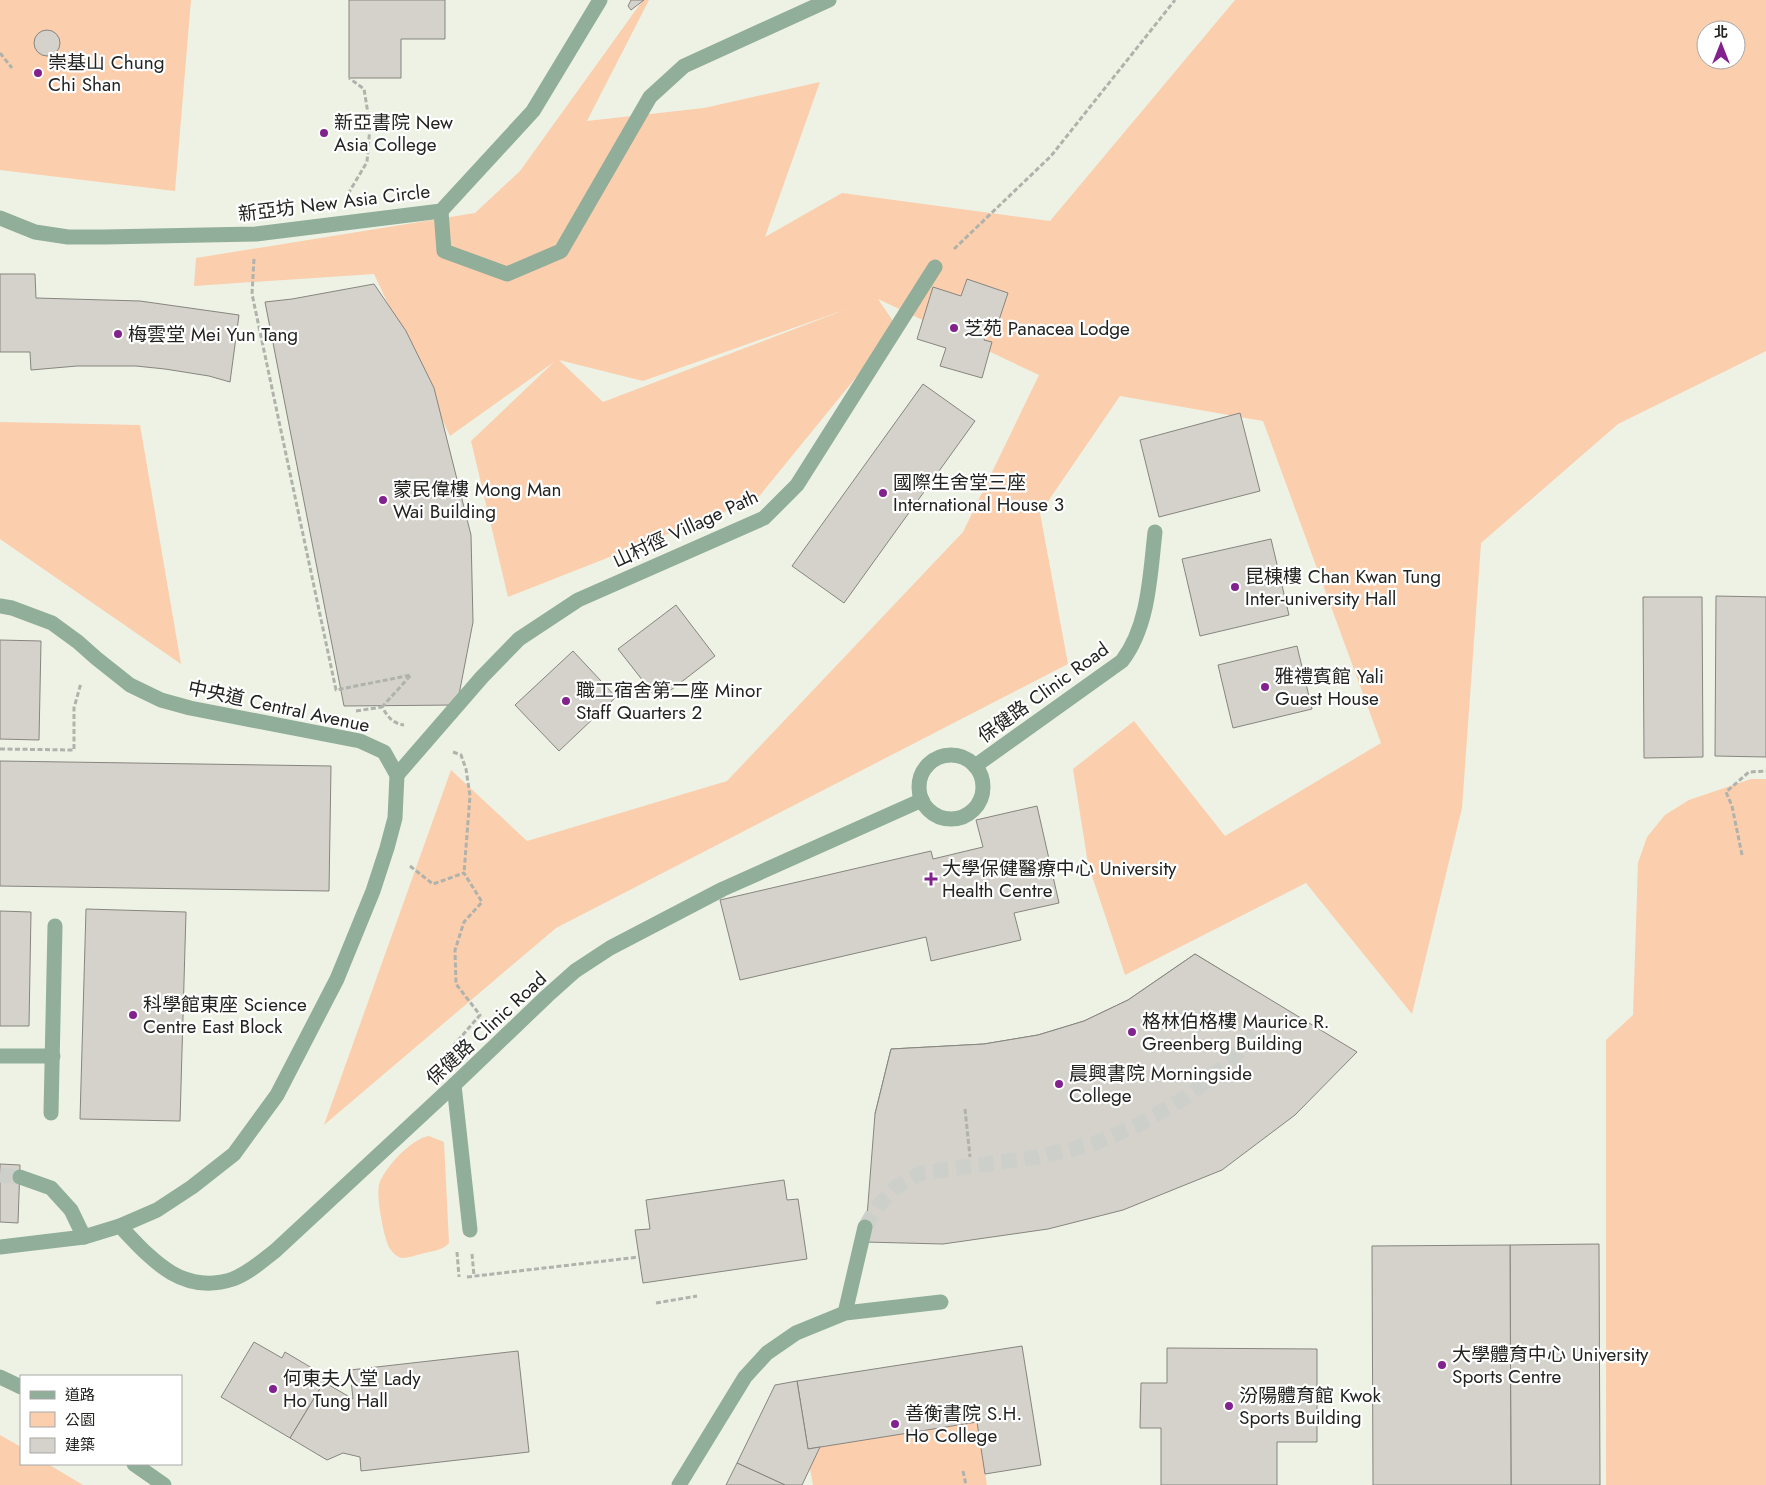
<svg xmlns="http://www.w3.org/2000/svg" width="1766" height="1485" font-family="Jost,'Noto Sans TC',sans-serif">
	<rect width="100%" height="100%" fill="#f8fbf4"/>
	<path fill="#edf2e4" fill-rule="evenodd" d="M0,0H1766V1485H0ZM1706,30H1736V60H1706ZM21,1376H181V1464H21Z"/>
	<g fill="#fbcead" fill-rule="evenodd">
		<polygon points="0,0 191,0 175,191 0,170"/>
		<path d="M643,0H649L587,121L704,108L820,82L765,237L842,193L1050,221L1235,0H1766V351L1618,424L1481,543L1462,808L1412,1014L1306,883L1125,975L1088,864L1073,769L1134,721L1225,836L1381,743L1263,421L1120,396L1040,513L1068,664L556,928L324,1125L451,770L527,841L727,781L963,532L1039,375L878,299L897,327L757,499L508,597L471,441L554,362L450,436L374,274L194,286L196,258L475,213L520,171ZM1706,30H1736V60H1706ZM847,309L603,402L559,360L643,381Z"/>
		<polygon points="0,422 140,425 181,664 0,539"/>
		<polygon points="1751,779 1766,779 1766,1485 1606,1485 1606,1040 1633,1015 1638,863 1647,837 1665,815 1689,800"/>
		<path d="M429,1136L444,1142L449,1243C442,1251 431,1251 421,1254C416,1255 408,1258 402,1258C397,1257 393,1253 390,1249C384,1240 376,1196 379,1185C383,1169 412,1138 429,1136Z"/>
		<polygon points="977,1422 987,1485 813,1485 810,1469 820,1447"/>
		<polygon points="0,1435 21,1447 21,1464 48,1464 83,1485 0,1485"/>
	</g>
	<g fill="#d4d2cb" stroke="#87857f">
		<polygon points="349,0 445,0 445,39 401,39 401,78 349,78"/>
		<polygon points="631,0 644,0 631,10 628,6"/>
		<circle cx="47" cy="43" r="13"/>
		<polygon points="0,274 35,274 36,298 140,301 239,315 230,382 209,376 165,369 136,366 77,366 31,370 30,352 0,352"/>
		<polygon points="967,279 1008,293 996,329 988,327 984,340 992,342 982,378 940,366 946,348 917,339 933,287 961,296"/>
		<polygon points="374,284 406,331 434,388 471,535 473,622 457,705 344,706 265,302 292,299"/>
		<polygon points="923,384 975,421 844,603 792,566"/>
		<polygon points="1240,413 1260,491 1159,517 1140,440"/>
		<polygon points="1271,539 1289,615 1200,636 1182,559"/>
		<polygon points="1716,596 1766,597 1766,757 1715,756"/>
		<polygon points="1643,597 1702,597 1703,757 1644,758"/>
		<polygon points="676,605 715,656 658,700 618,649"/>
		<polygon points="0,640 41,641 39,740 0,739"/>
		<polygon points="1297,646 1312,709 1233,728 1218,665"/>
		<polygon points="573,651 616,697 559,751 515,705"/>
		<polygon points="0,761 331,766 329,891 0,886"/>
		<polygon points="1037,806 1059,903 1014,913 1021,940 931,961 926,937 740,980 720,900 931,851 933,859 983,847 976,820"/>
		<polygon points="86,909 186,912 180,1121 80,1119"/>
		<polygon points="0,911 31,912 29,1026 0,1026"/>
		<polygon points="1195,954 1257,992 1242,1010 1197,1043 1148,1066 1085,1090 992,1107 875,1114 891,1049 984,1044 1038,1035 1084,1021 1128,1000"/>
		<polygon points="1195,954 1357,1052 1295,1115 1222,1170 1123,1210 1048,1229 943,1244 865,1242 875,1114 891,1049 984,1044 1038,1035 1084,1021 1128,1000"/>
		<polygon points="0,1164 20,1165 18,1223 0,1222"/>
		<polygon points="784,1180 787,1200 798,1199 807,1259 643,1283 635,1230 650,1229 646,1200"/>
		<polygon points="1599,1244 1600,1485 1511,1485 1510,1245"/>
		<polygon points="1510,1245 1511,1485 1373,1485 1372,1246"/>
		<polygon points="254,1342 282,1358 285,1352 327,1377 290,1438 221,1397"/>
		<polygon points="1022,1346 1041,1465 985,1474 977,1422 808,1449 797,1381"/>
		<polygon points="1167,1348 1317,1349 1317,1442 1277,1442 1277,1485 1161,1485 1161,1428 1140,1428 1141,1383 1167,1383"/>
		<polygon points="518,1351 529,1452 361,1471 360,1457 343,1453 327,1460 290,1438 324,1382 353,1399 350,1370"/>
		<polygon points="797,1381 808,1449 820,1447 802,1485 785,1485 737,1463 775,1385"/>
		<polygon points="737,1463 785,1485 726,1485"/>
	</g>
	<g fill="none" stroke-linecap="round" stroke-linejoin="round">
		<g stroke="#cdd0ca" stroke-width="15" stroke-dasharray="15 8" stroke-linecap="butt">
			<polyline points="0,1175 20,1177"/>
			<polyline points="865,1227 877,1207 896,1187 921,1173 1038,1157 1093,1144 1140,1124 1185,1098 1225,1066 1260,1029"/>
		</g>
		<g stroke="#b0b2ac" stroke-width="3" stroke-dasharray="5 2.5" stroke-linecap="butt">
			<polyline points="0,53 12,68"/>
			<polyline points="348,194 367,162 370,126 364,89 349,78"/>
			<polyline points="954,249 1051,156 1175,0"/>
			<polyline points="254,259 252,294 336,690 411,675 382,707"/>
			<path d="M356,711L382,707C388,717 392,723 404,725"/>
			<polyline points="0,749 74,750 74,708 81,683"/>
			<polyline points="453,752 461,755 466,769 470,796 464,873"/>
			<polyline points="1742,855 1732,806 1726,792 1749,772 1766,771"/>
			<polyline points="410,866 433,884 464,873 482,902 464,922 455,950 456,984 480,1015 454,1045"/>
			<polyline points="965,1109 970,1157"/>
			<polyline points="457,1252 459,1277"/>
			<polyline points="472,1254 474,1276"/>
			<polyline points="467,1277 639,1257"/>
			<polyline points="656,1303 697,1296"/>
			<polyline points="963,1471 966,1485"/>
		</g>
		<g stroke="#90ae99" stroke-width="15">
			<polyline points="441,211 444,251 507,274 561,251 650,97 684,66 829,0"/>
			<polyline points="0,218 35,232 68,237 104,237 256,234 441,211 533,111 600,0"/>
			<polyline points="0,606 12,608 52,623 78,642 96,658 130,685 161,700 190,708 360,741 384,752 397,775 395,818 387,848 373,891 337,979 277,1095 234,1154 192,1187 157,1210 120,1226 84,1237 0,1247"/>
			<circle cx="951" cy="787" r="32"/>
			<path d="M975,766L1122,661C1149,626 1150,575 1155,532"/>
			<polyline points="397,775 482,677 519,639 578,600 764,518 797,485 935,267"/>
			<polyline points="0,1056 53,1056"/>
			<polyline points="454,1085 470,1230"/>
			<polyline points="51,1113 55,926"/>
			<polyline points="20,1177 51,1188 71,1210 84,1237"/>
			<path d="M120,1226C151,1259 182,1296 233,1279C249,1273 262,1261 275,1251L454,1085L547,996L575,971L610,948L723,889L922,800"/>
			<polyline points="845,1313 865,1227"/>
			<polyline points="0,1377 21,1387"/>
			<polyline points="134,1464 164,1485"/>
			<polyline points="679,1485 745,1377 767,1353 796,1333 845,1313 941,1302"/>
		</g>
	</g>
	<g fill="#81228e" stroke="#fff" stroke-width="2">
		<circle cx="38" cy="73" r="5"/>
		<circle cx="324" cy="133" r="5"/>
		<circle cx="954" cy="328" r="5"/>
		<circle cx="118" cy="334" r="5"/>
		<circle cx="883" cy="493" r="5"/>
		<circle cx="383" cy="500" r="5"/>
		<circle cx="1235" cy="587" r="5"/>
		<circle cx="1265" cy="687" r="5"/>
		<circle cx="566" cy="701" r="5"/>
		<path d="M928.5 871.5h5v5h5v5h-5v5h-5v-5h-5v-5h5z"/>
		<circle cx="133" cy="1015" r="5"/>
		<circle cx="1132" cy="1032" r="5"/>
		<circle cx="1059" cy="1084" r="5"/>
		<circle cx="1442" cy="1365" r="5"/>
		<circle cx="273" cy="1389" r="5"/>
		<circle cx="1229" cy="1406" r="5"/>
		<circle cx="895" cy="1424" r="5"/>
	</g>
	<g text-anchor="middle" stroke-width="4.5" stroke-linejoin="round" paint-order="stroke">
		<g font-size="19" fill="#232421" stroke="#fff" text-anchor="start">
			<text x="48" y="69">崇基山 Chung<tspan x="48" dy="22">Chi Shan</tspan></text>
			<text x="334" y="129">新亞書院 New<tspan x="334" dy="22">Asia College</tspan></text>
			<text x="964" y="335">芝苑 Panacea Lodge</text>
			<text x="128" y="341">梅雲堂 Mei Yun Tang</text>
			<text x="893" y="489">國際生舍堂三座<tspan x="893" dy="22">International House 3</tspan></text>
			<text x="393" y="496">蒙民偉樓 Mong Man<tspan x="393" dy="22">Wai Building</tspan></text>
			<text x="1245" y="583">昆棟樓 Chan Kwan Tung<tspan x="1245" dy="22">Inter-university Hall</tspan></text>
			<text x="1275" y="683">雅禮賓館 Yali<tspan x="1275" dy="22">Guest House</tspan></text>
			<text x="576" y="697">職工宿舍第二座 Minor<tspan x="576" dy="22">Staff Quarters 2</tspan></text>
			<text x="942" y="875">大學保健醫療中心 University<tspan x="942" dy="22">Health Centre</tspan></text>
			<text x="143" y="1011">科學館東座 Science<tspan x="143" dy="22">Centre East Block</tspan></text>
			<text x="1142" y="1028">格林伯格樓 Maurice R.<tspan x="1142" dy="22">Greenberg Building</tspan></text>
			<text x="1069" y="1080">晨興書院 Morningside<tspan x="1069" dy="22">College</tspan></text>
			<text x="1452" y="1361">大學體育中心 University<tspan x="1452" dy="22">Sports Centre</tspan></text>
			<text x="283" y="1385">何東夫人堂 Lady<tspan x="283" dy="22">Ho Tung Hall</tspan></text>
			<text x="1239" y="1402">汾陽體育館 Kwok<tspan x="1239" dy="22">Sports Building</tspan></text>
			<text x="905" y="1420">善衡書院 S.H.<tspan x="905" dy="22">Ho College</tspan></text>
		</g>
		<g font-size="19" fill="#232421" stroke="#fff">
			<text transform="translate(334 202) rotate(-7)" y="7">新亞坊 New Asia Circle</text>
			<text transform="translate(685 528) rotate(-25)" y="7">山村徑 Village Path</text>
			<text transform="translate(1043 692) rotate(-36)" y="7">保健路 Clinic Road</text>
			<text transform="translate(279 706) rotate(12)" y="7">中央道 Central Avenue</text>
			<text transform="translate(486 1028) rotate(-43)" y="7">保健路 Clinic Road</text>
		</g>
	</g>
	<rect x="20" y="1375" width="162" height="90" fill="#ffffff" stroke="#a7a7a6"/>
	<rect x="30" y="1391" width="25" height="8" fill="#90ae99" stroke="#a7a7a6"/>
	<text x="65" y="1400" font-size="15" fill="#232421">道路</text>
	<rect x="30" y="1412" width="25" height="15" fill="#fbcead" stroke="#a7a7a6"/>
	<text x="65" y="1425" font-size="15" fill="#232421">公園</text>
	<rect x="30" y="1438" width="25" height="15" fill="#d4d2cb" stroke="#a7a7a6"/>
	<text x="65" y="1450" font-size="15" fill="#232421">建築</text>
	<g transform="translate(1721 45)"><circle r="24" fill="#ffffff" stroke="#a7a7a6"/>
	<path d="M0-4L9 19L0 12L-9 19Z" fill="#81228e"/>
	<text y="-8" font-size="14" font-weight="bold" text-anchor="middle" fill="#232421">北</text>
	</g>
</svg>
